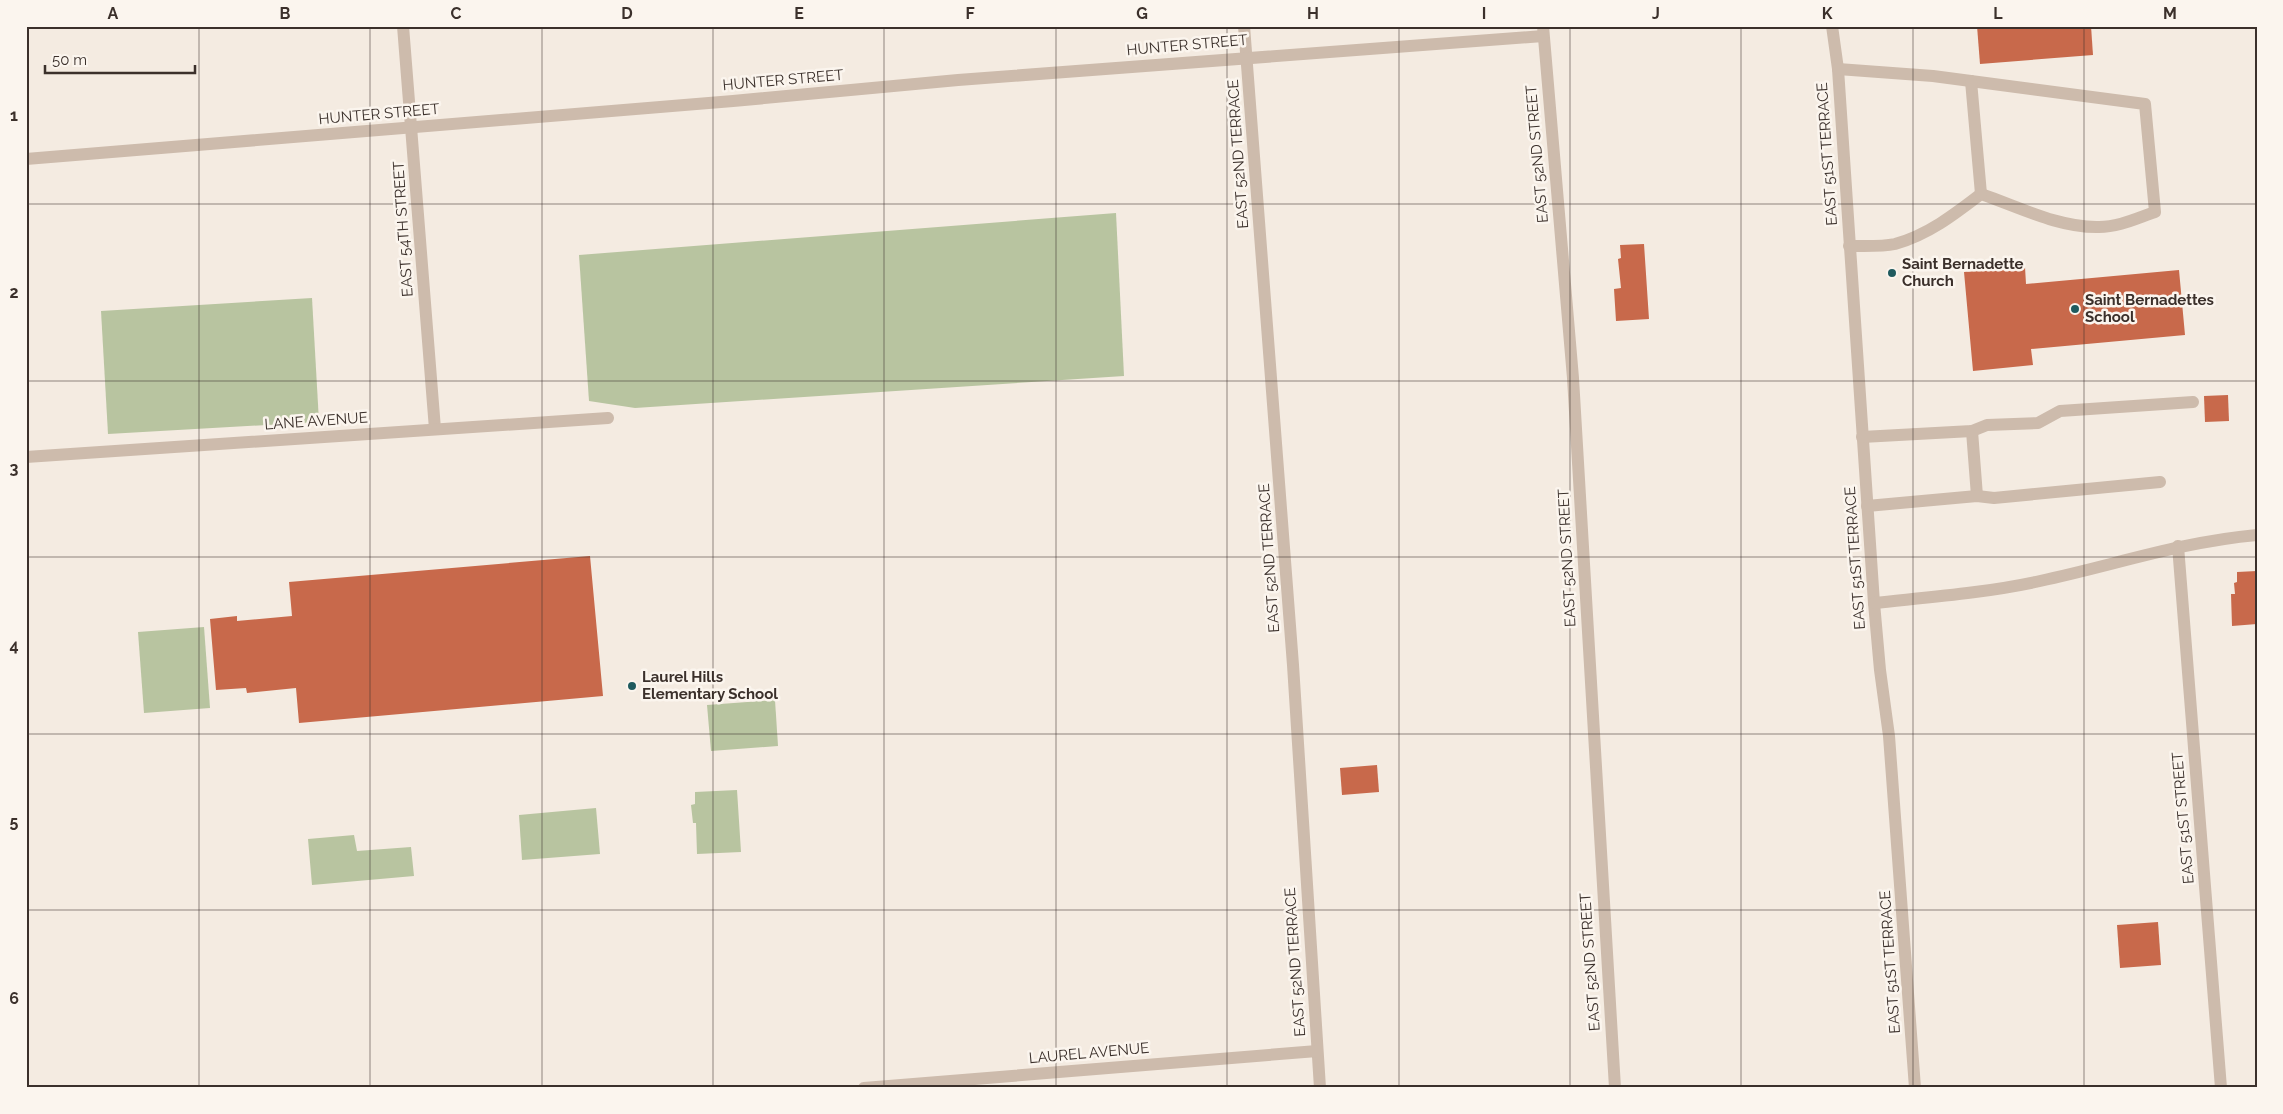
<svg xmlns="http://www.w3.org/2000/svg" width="2283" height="1114" font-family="Raleway,sans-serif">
	<rect width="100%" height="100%" fill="#f4ebe1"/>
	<g fill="#b8c4a0">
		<polygon points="1116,213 1124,376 635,408 589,401 579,255"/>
		<polygon points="312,298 319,422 108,434 101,311"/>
		<polygon points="204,627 210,708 144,713 138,632"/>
		<polygon points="775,700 778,746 711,751 707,705"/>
		<polygon points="737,790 741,852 697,854 696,823 693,823 691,805 695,804 695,792"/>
		<polygon points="596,808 600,854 522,860 519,815"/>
		<polygon points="354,835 357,851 411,847 414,876 312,885 308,839"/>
	</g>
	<g fill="#c8694b">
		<polygon points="1977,26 2091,26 2093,55 1980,64"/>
		<polygon points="1644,244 1649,319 1616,321 1614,289 1621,288 1618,259 1621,258 1620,245"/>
		<polygon points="2025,267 2026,284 2179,270 2185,335 2031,349 2033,365 1973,371 1964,272"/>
		<polygon points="2228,395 2229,421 2205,422 2204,396"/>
		<polygon points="590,556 603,696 299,723 296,688 247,693 246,688 216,690 210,619 237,616 237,621 292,616 289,582"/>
		<polygon points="2257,571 2257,624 2232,626 2231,594 2235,594 2234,583 2237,582 2237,572"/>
		<polygon points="1377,765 1379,792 1342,795 1340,768"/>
		<polygon points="2158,922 2161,965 2120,968 2117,925"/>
	</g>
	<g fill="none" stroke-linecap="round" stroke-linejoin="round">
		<g stroke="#cdbbac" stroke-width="12">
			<polyline points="403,26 435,429"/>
			<polyline points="1244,26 1293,665 1320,1088"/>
			<polyline points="1543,26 1573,378 1615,1088"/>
			<polyline points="1832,26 1838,69 1874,603 1880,670 1889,736 1915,1088"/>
			<path d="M1838,69L1933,76L2145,104L2155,212C2137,218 2119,227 2099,227C2059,228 2019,207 1981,194C1955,214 1928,235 1895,244C1881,247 1864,246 1849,246"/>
			<polyline points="1971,81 1981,194"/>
			<polyline points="26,159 733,101 958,80 1543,36"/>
			<polyline points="1972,431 1977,496"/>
			<polyline points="1862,437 1972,431 1987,425 2038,423 2060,411 2193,402"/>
			<polyline points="26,457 608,418"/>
			<polyline points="1867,506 1977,496 1994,498 2160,482"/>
			<polyline points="2178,546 2221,1088"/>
			<path d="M1874,603C1930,597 1985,593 2040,581C2115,565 2180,542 2257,535"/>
			<polyline points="864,1088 1317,1051"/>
		</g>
	</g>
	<path fill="none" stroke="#3b302b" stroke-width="1" stroke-opacity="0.55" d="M199,26V1088M370,26V1088M542,26V1088M713,26V1088M884,26V1088M1056,26V1088M1227,26V1088M1399,26V1088M1570,26V1088M1741,26V1088M1913,26V1088M2084,26V1088M26,204H2257M26,381H2257M26,557H2257M26,734H2257M26,910H2257"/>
	<g fill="#1f5a5e" stroke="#fbf5ee" stroke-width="2">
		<circle cx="1892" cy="273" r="5"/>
		<circle cx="2075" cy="309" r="5"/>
		<circle cx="632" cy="686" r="5"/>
	</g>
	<g text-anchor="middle" stroke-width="5" stroke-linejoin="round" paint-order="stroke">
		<g font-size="15" fill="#3b302b" stroke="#fbf5ee">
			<text transform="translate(1187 45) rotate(-5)" y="5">HUNTER STREET</text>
			<text transform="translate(783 80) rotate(-5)" y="5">HUNTER STREET</text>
			<text transform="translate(379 114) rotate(-5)" y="5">HUNTER STREET</text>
			<text transform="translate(1238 154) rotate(-94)" y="5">EAST 52ND TERRACE</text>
			<text transform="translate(1537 154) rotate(-95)" y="5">EAST 52ND STREET</text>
			<text transform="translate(1827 154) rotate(-94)" y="5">EAST 51ST TERRACE</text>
			<text transform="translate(403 229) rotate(-94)" y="5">EAST 54TH STREET</text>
			<text transform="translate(316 421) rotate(-4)" y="5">LANE AVENUE</text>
			<text transform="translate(1269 558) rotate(-94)" y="5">EAST 52ND TERRACE</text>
			<text transform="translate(1567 558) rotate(-93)" y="5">EAST 52ND STREET</text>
			<text transform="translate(1855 558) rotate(-94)" y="5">EAST 51ST TERRACE</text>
			<text transform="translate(2183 818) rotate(-95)" y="5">EAST 51ST STREET</text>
			<text transform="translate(1295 962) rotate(-94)" y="5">EAST 52ND TERRACE</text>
			<text transform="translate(1590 962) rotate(-94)" y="5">EAST 52ND STREET</text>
			<text transform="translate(1890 962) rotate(-94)" y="5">EAST 51ST TERRACE</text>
			<text transform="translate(1089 1053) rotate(-5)" y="5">LAUREL AVENUE</text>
		</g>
		<g font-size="15" font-weight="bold" fill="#3b302b" stroke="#fbf5ee" text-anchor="start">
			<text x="1902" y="269">Saint Bernadette<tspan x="1902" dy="17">Church</tspan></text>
			<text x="2085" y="305">Saint Bernadettes<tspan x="2085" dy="17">School</tspan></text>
			<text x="642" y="682">Laurel Hills<tspan x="642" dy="17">Elementary School</tspan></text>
		</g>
	</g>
	<rect width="2283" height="1114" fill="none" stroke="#fbf5ee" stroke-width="55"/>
	<path d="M45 65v8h150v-8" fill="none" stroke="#3b302b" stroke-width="2.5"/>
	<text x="52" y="65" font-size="15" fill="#3b302b" stroke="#fbf5ee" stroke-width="4" paint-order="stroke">50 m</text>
	<rect x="28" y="28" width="2228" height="1058" fill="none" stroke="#3b302b" stroke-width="2"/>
	<g font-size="16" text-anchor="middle" font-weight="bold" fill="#3b302b">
		<text x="113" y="19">A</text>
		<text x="285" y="19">B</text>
		<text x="456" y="19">C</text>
		<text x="627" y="19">D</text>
		<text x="799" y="19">E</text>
		<text x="970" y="19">F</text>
		<text x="1142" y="19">G</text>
		<text x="1313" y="19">H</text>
		<text x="1484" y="19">I</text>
		<text x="1656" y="19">J</text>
		<text x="1827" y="19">K</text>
		<text x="1998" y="19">L</text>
		<text x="2170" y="19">M</text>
		<text x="14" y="121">1</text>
		<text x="14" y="298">2</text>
		<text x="14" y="474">3</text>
		<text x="14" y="651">4</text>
		<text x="14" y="827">5</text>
		<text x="14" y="1004">6</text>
	</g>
</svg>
